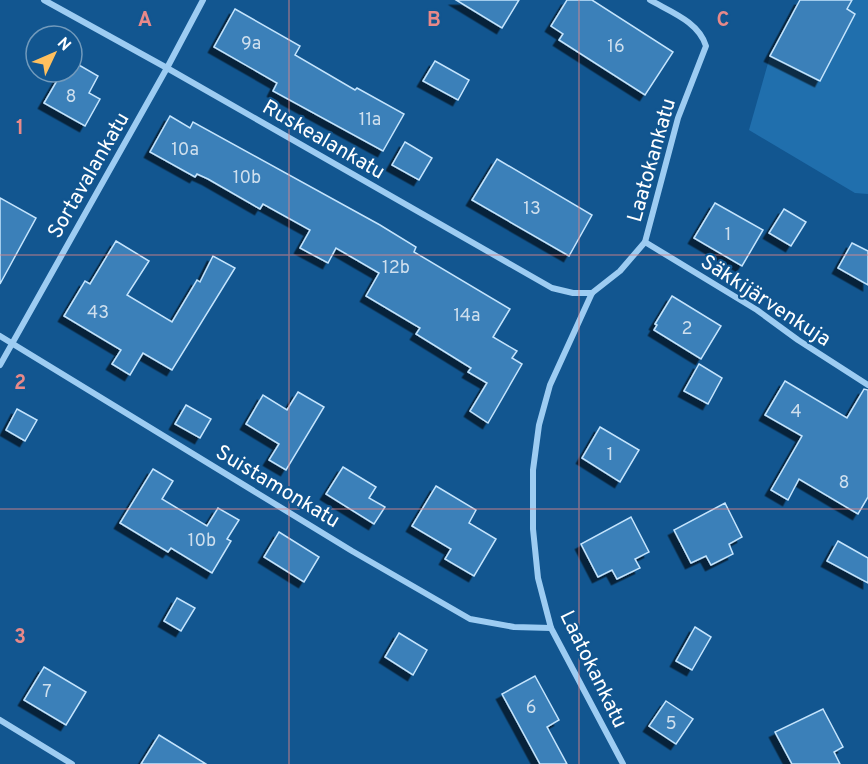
<svg xmlns="http://www.w3.org/2000/svg" width="868" height="764" font-family="Overpass,sans-serif">
	<defs>
		<filter id="shadow"><feDropShadow dx="-5.5" dy="5.5" stdDeviation="0" flood-color="#0009"/></filter>
	</defs>
	<rect width="100%" height="100%" fill="#125690"/>
	<polygon fill="#206fad" points="852,0 868,0 868,194 855,193 749,130 770,56 820,81 855,14 847,9"/>
	<g fill="#3a80b9" stroke="#c4e4fd" stroke-width="1.5" filter="url(#shadow)">
		<polygon points="456,0 519,0 502,28"/>
		<polygon points="567,0 592,0 673,52 645,95 559,40 563,34 551,26"/>
		<polygon points="800,0 852,0 847,9 855,14 820,81 770,56"/>
		<polygon points="235,9 300,46 295,55 355,90 357,88 404,114 383,151 273,91 277,83 214,47"/>
		<polygon points="72,61 98,76 89,93 100,99 85,126 44,103 62,72 72,72"/>
		<polygon points="435,61 469,80 458,100 423,81"/>
		<polygon points="170,116 190,128 193,122 380,225 416,247 414,252 510,309 493,337 517,351 512,358 522,364 488,423 470,411 487,383 468,372 471,368 416,334 420,328 366,296 379,273 336,248 328,263 300,248 310,230 263,204 260,209 208,179 197,174 195,177 150,152"/>
		<polygon points="405,142 432,158 419,180 392,165"/>
		<polygon points="497,159 592,215 569,256 472,200"/>
		<polygon points="0,198 36,218 0,284"/>
		<polygon points="715,203 763,230 742,266 694,238"/>
		<polygon points="784,209 806,222 791,246 769,233"/>
		<polygon points="116,241 149,261 127,295 172,322 197,280 200,282 213,256 235,268 172,370 143,353 130,375 112,364 121,350 64,316 85,281 90,284"/>
		<polygon points="852,243 868,251 868,285 838,268"/>
		<polygon points="672,296 721,326 701,359 654,330 657,325 655,324"/>
		<polygon points="699,364 722,378 708,404 684,391"/>
		<polygon points="785,381 847,418 864,389 868,390 868,497 858,514 799,479 788,500 771,490 802,436 765,415"/>
		<polygon points="298,392 324,407 286,470 269,460 279,444 246,424 263,395 287,410"/>
		<polygon points="186,405 211,419 200,438 175,424"/>
		<polygon points="17,409 37,420 25,441 6,430"/>
		<polygon points="600,427 639,450 620,482 582,458"/>
		<polygon points="343,467 376,487 369,498 385,507 374,524 326,494"/>
		<polygon points="153,469 173,481 162,499 207,526 218,508 239,520 227,539 231,541 212,573 171,548 168,552 120,523"/>
		<polygon points="436,486 476,510 469,523 496,539 474,576 445,559 451,549 412,526"/>
		<polygon points="725,503 742,537 729,544 733,554 711,565 706,556 691,563 674,530"/>
		<polygon points="631,517 649,552 635,559 640,568 617,579 612,570 598,577 581,544"/>
		<polygon points="279,532 319,557 304,582 264,557"/>
		<polygon points="838,541 868,558 868,583 827,561"/>
		<polygon points="177,598 195,608 181,631 164,621"/>
		<polygon points="695,627 711,637 692,670 676,661"/>
		<polygon points="399,633 427,650 413,675 385,657"/>
		<polygon points="44,667 86,692 66,725 24,700"/>
		<polygon points="535,676 559,720 547,727 567,764 540,764 502,694"/>
		<polygon points="666,701 693,719 676,744 649,726"/>
		<polygon points="823,709 843,747 834,752 840,764 792,764 775,732"/>
		<polygon points="159,735 206,764 141,764"/>
	</g>
	<g fill="none" stroke-linecap="round" stroke-linejoin="round">
		<g stroke="#9dccf2" stroke-width="6">
			<polyline points="44,0 167,68 552,288 573,293 592,293"/>
			<polyline points="645,242 757,310 798,340 868,385"/>
			<polyline points="0,336 352,551 470,619 514,627 551,628"/>
			<polyline points="0,365 167,68 203,0"/>
			<polyline points="0,720 72,764"/>
			<path d="M623,764L551,628L538,578L533,529V470L539,425L550,385L592,293L620,271L645,242L678,118L706,46C699,22 671,12 650,0"/>
		</g>
	</g>
	<path fill="none" stroke="#e88989" stroke-width="1.5" stroke-opacity="0.55" d="M289,0V764M579,0V764M0,255H868M0,509H868"/>
	<g text-anchor="middle" stroke-width="4.5" stroke-linejoin="round" paint-order="stroke">
		<g font-size="18" fill="#cedfee">
			<text x="251" y="49">9a</text>
			<text x="616" y="52">16</text>
			<text x="71" y="102">8</text>
			<text x="370" y="125">11a</text>
			<text x="185" y="155">10a</text>
			<text x="247" y="183">10b</text>
			<text x="532" y="214">13</text>
			<text x="728" y="240">1</text>
			<text x="396" y="273">12b</text>
			<text x="98" y="318">43</text>
			<text x="467" y="321">14a</text>
			<text x="687" y="334">2</text>
			<text x="796" y="417">4</text>
			<text x="610" y="460">1</text>
			<text x="844" y="488">8</text>
			<text x="202" y="546">10b</text>
			<text x="47" y="697">7</text>
			<text x="531" y="713">6</text>
			<text x="671" y="729">5</text>
		</g>
		<g font-size="21" fill="#fff" stroke="#125690">
			<text transform="translate(324 139) rotate(30)" y="7">Ruskealankatu</text>
			<text transform="translate(651 160) rotate(-74)" y="7">Laatokankatu</text>
			<text transform="translate(88 175) rotate(-60)" y="7">Sortavalankatu</text>
			<text transform="translate(766 300) rotate(33)" y="7">Säkkijärvenkuja</text>
			<text transform="translate(278 486) rotate(31)" y="7">Suistamonkatu</text>
			<text transform="translate(594 669) rotate(64)" y="7">Laatokankatu</text>
		</g>
	</g>
	<g font-size="20" text-anchor="middle" font-weight="bold" fill="#e88989" stroke="#125690" stroke-width="4.5" stroke-linejoin="round" paint-order="stroke">
		<text x="145" y="26">A</text>
		<text x="434" y="26">B</text>
		<text x="723" y="26">C</text>
		<text x="20" y="134">1</text>
		<text x="20" y="389">2</text>
		<text x="20" y="643">3</text>
	</g>
	<g transform="translate(54 54) rotate(46)"><circle r="28" fill="#125690" stroke="#719abc" stroke-width="1.5"/>
	<path d="M0-4.5L10 22L0 15L-10 22Z" fill="#ffc05e"/>
	<text y="-9" font-size="16" font-weight="bold" text-anchor="middle" fill="#ffffff">N</text>
	</g>
</svg>
